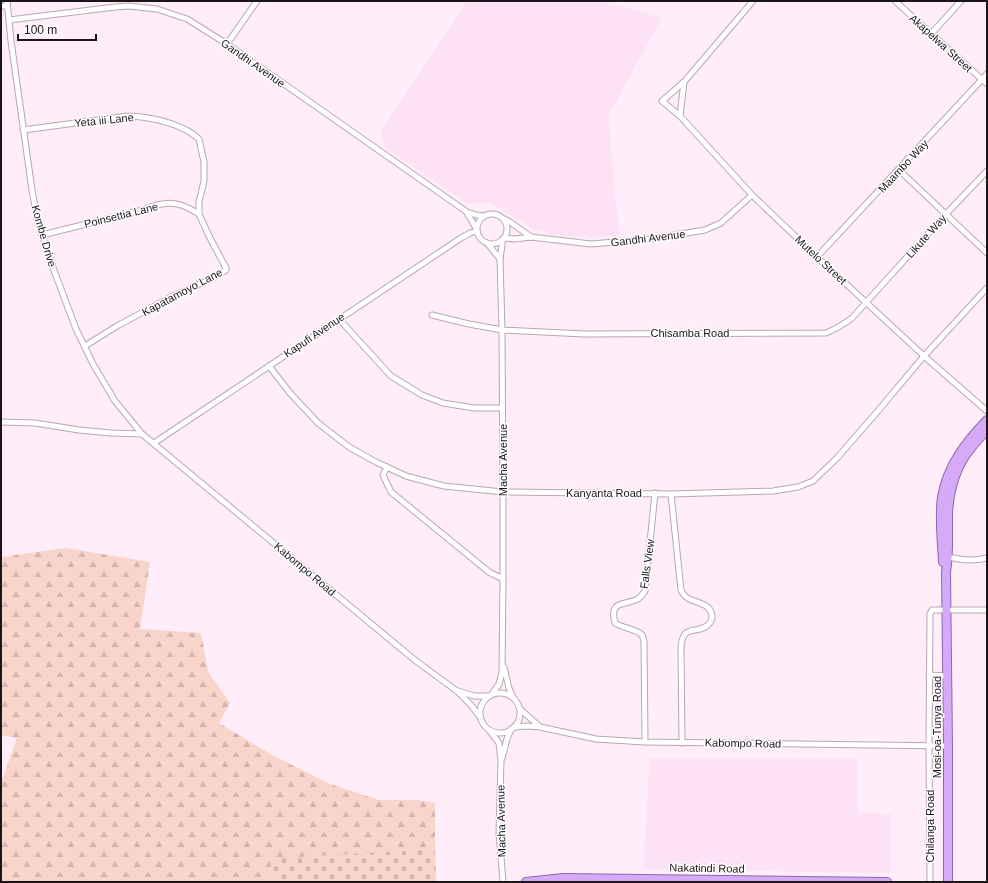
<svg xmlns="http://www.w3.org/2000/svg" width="988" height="883" font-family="Arial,sans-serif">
	<defs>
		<pattern id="forest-firs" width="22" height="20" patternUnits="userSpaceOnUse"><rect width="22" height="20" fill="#f9d4cb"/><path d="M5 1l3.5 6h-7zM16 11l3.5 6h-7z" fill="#d5b5ae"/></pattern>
		<pattern id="cemetery-stones" width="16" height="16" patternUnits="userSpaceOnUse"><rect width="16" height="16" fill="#f9d4cb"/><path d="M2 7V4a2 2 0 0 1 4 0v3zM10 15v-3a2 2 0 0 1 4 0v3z" fill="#d5b5ae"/></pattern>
	</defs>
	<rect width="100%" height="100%" fill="#ffeefa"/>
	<g fill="#fde1f4">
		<polygon points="467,1 602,1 662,18 609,114 614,185 620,235 590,238 555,235 534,229 490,203 467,203 386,148 380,132"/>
		<polygon points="650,758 858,758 858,813 891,814 891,873 643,869"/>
	</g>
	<polygon fill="url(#forest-firs)" points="66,548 150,562 140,629 201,633 208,672 230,703 219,723 274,756 330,784 379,800 417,800 435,803 435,848 271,862 270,882 1,882 1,783 17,738 1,735 1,557"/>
	<polygon fill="url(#cemetery-stones)" points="435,848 436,882 270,882 271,862 282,858 400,851"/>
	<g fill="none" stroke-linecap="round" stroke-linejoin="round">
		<g stroke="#baa6b4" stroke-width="7">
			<g id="minor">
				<polyline points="7,1 11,41 32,190 37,218 42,235 55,273 76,329 93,364 115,401 142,434 416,661 457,691 471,705 480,717"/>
				<polyline points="753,1 684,82 662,101 680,116 752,195 817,257 924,356 987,411"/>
				<polyline points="895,1 987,84"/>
				<polyline points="1,6 7,6"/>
				<polyline points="9,20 115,7 129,6 157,9 187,19 227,44 467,212 476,215 483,216"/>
				<polyline points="931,34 961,1"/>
				<polyline points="227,44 257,1"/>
				<polyline points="680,116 684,82"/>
				<path d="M23,130L128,116C148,117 169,121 186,130C191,132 195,136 199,139L204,162V181L199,202V214L209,236L226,268V270L213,278L173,296L117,326L85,346"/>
				<polyline points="899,170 987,253"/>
				<polyline points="467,213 476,228"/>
				<circle cx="492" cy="229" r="15"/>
				<polyline points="502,218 510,222 531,237"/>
				<path d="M42,235L143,210C154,205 169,201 181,205C187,207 194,211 199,214"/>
				<polyline points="504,238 515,239 531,237 591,244 650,239 705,230 721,223 752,195"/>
				<polyline points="487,243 500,259"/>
				<polyline points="817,257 987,74"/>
				<path d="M432,315L469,324L502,330L584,334L826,333C836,329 844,324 852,318L946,214L987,171"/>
				<polyline points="339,319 391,376 422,395 443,403 474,408 502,408"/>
				<polyline points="269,366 290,393 318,423 349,447 376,462 406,476 444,486 503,492 671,494 773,491 798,487 813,481 837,458 877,412 924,356 987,288"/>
				<polyline points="1,422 35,423 79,430 111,433 142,434"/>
				<polyline points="154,443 461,238 470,233 476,231"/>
				<polyline points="387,467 383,475 391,492 489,572 503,579"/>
				<path d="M671,494L681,590C683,594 685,597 689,599C698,603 712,604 712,617C712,620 710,623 708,625C696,635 684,623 681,646L682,743"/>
				<path d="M948,557C960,560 975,561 987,558"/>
				<polyline points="504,667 509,688 513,697"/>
				<polyline points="929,675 947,676"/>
				<polyline points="458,691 474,696 488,696"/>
				<circle cx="500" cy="713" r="20"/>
				<polyline points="492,694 499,684 502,673 503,579 503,492 502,330 500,259 502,245 502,240"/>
				<polyline points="520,709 539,726"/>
				<polyline points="514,727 527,726 540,727 596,739 645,742 948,746"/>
				<polyline points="489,730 499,743 501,761 499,833 503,882"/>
				<path d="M645,742L644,641C643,639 643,636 642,635C637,629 622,628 615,623C609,601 623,605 636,600C640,598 643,594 645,591L655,493"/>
				<polyline points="502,758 507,739 511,729"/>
				<polyline points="930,882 929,745 930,614 932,610 987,610"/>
			</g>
		</g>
		<g stroke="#8d67a9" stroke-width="10">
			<g id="trunk">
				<path d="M943,562C942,540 939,518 942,497C947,466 966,442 987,420"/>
				<polyline points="526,882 563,878 887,882"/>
				<path d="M948,882V746L946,572C949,554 948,535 948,517C948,496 954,473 965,456C972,446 979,438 987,430"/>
			</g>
		</g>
		<use href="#minor" stroke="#fff" stroke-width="5"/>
		<use href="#trunk" stroke="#d6aaf8" stroke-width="8"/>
	</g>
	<g text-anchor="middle" stroke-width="3" stroke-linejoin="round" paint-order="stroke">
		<g font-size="11" fill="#1b1419" stroke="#fff">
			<text transform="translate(941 43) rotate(42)" y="4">Akapelwa Street</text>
			<text transform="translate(253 63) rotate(35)" y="4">Gandhi Avenue</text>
			<text transform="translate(104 120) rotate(-6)" y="4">Yeta iii Lane</text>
			<text transform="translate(903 166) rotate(-47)" y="4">Maambo Way</text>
			<text transform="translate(121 215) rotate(-14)" y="4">Poinsettia Lane</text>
			<text transform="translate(44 236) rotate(74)" y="4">Kombe Drive</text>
			<text transform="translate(926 236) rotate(-48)" y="4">Likute Way</text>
			<text transform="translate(648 238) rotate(-7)" y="4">Gandhi Avenue</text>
			<text transform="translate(821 260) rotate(43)" y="4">Mutelo Street</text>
			<text transform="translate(182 292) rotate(-28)" y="4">Kapatamoyo Lane</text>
			<text x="690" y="337">Chisamba Road</text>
			<text transform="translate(314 335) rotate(-34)" y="4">Kapufi Avenue</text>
			<text transform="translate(503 460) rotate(-90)" y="4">Macha Avenue</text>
			<text x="604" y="497">Kanyanta Road</text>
			<text transform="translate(647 564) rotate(-82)" y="4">Falls View</text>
			<text transform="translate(305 569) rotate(40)" y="4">Kabompo Road</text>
			<text transform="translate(937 727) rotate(-90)" y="4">Mosi-oa-Tunya Road</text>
			<text transform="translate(743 743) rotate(1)" y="4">Kabompo Road</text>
			<text transform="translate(501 821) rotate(-91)" y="4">Macha Avenue</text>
			<text transform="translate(930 826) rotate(-90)" y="4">Chilanga Road</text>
			<text transform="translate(707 868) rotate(1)" y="4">Nakatindi Road</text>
		</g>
	</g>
	<rect width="988" height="883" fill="none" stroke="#1b1419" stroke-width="4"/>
	<path d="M18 34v6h78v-6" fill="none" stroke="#1b1419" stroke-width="2"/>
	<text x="24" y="34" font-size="12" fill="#1b1419" stroke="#ffffff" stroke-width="3" paint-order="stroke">100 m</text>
</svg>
